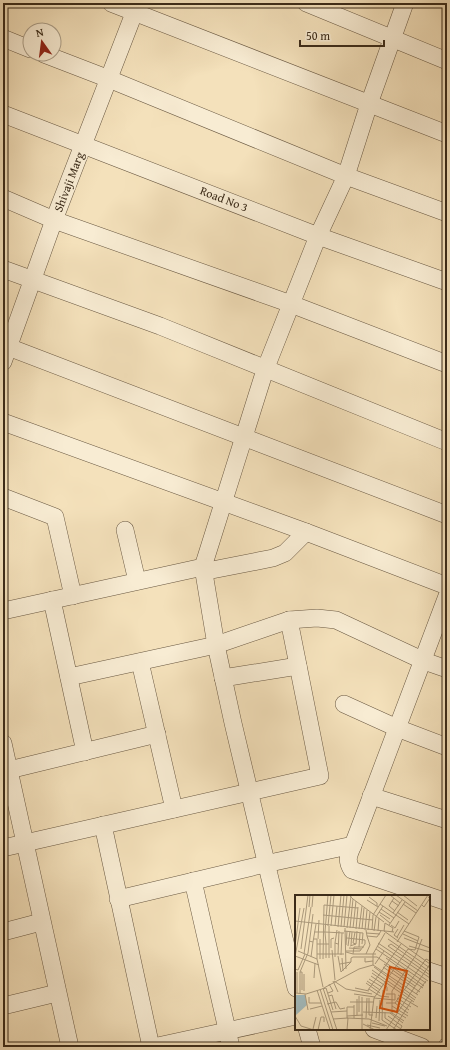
<svg xmlns="http://www.w3.org/2000/svg" width="450" height="1050" font-family="'Gentium Book Plus',serif">
	<rect width="100%" height="100%" fill="#f4e1bb"/>
	<filter id="stains"><feTurbulence type="fractalNoise" baseFrequency=".005" numOctaves="4"/><feColorMatrix values="0 0 0 0 .2 0 0 0 0 .09 0 0 0 0 .02 0 0 0 .5 -.17"/></filter>
	<radialGradient id="worn" r=".72"><stop offset=".6" stop-color="#630" stop-opacity="0"/><stop offset="1" stop-color="#630" stop-opacity=".3"/></radialGradient>
	<g fill="none" stroke-linecap="round" stroke-linejoin="round">
		<g stroke="#695842" stroke-width="18">
			<g id="minor">
				<polyline points="111,3 447,134"/>
				<polyline points="306,3 447,61"/>
				<polyline points="3,38 30,49"/>
				<polyline points="44,54 109,79 346,176 447,213"/>
				<polyline points="3,114 318,236 447,282"/>
				<polyline points="3,198 54,220 291,304 447,364"/>
				<polyline points="3,269 160,326 447,442"/>
				<polyline points="3,345 447,515"/>
				<polyline points="3,362 54,220 138,3"/>
				<polyline points="3,422 306,532 447,586"/>
				<polyline points="3,497 55,517 73,596"/>
				<polyline points="125,530 137,581"/>
				<polyline points="52,600 85,752"/>
				<polyline points="3,611 203,567 212,570 273,558 285,553 306,532"/>
				<polyline points="289,620 317,618 336,620 424,661 447,669"/>
				<polyline points="140,662 174,809"/>
				<polyline points="223,678 298,666"/>
				<polyline points="344,704 397,728 447,747"/>
				<polyline points="3,743 70,1047"/>
				<polyline points="3,766 9,770 157,734"/>
				<polyline points="371,796 447,820"/>
				<polyline points="103,825 151,1047"/>
				<polyline points="353,845 447,596"/>
				<polyline points="3,848 320,776 289,620 216,645 69,677"/>
				<polyline points="193,881 231,1047"/>
				<path d="M118,899L265,864L353,845C348,856 346,861 352,870L447,902"/>
				<polyline points="3,932 41,922"/>
				<polyline points="429,971 447,977"/>
				<polyline points="296,988 233,723 216,645 203,567 265,370 318,236 346,176 369,104 405,3"/>
				<polyline points="3,1006 57,993"/>
				<polyline points="307,1029 312,1047"/>
				<polyline points="374,1029 422,1047"/>
				<polyline points="153,1047 296,1016"/>
				<polyline points="447,1047 447,1046"/>
			</g>
		</g>
		<use href="#minor" stroke="#f8ecd3" stroke-width="17"/>
	</g>
	<g text-anchor="middle" stroke-width="3" stroke-linejoin="round" paint-order="stroke">
		<g font-size="12" fill="#3b2b19" stroke="#f8ecd3">
			<text transform="translate(69 182) rotate(-69)" y="4">Shivaji Marg</text>
			<text transform="translate(224 199) rotate(21)" y="4">Road No 3</text>
		</g>
	</g>
	<g transform="translate(295 895)">
		<rect width="135" height="135" fill="#f4e1bb"/>
		<path d="M0,100H10L12,110L1,120Z" fill="#a2babc"/>
		<path fill="none" stroke="#aa987a" stroke-width="1" d="M54,0L58,4L55,33M95,0L105,8M101,0L123,16M108,0L122,11M74,2L82,8V11M99,3L97,6L104,11M58,4L89,27M72,5L83,12M97,6L94,11L100,16M85,9L114,29M108,9L121,18M127,10L129,12L135,3L133,2M14,12L15,0M17,12L18,0M86,14L99,23M84,17L95,24M102,17L113,25M98,18L107,5M28,20L78,25M85,20L95,28M0,26L99,37M94,30L110,7M96,30L100,33L104,26M33,31L36,0M36,31L39,0M40,31L42,11M43,32L46,0M46,32L49,0M49,32L52,0M50,33L51,74M52,33L56,1M58,33L61,6M61,34L63,12M64,34L67,11M67,34L69,13M42,35L40,48L43,49M70,35L72,15M71,35L72,41L82,42L86,36M73,35L75,17M77,35L78,20L91,0M49,36L68,38L67,49M79,36L81,22L88,11M83,36L84,23M89,36L135,69M89,36L90,28L98,33L97,37M109,36L124,42L120,55L113,54M19,37H30L33,0M60,37L58,48L61,49M71,38L85,39M108,39L123,46M102,42L109,30M103,43L99,40L103,34M109,43L135,53M18,44H22V64L28,92M23,44L24,25M25,44V64M93,44L135,73M14,46L18,47L21,29M102,47L133,0M83,48L135,83M22,49H31V63M34,49H31L30,37L49,38M51,50L52,36M56,50L57,37M0,51L5,13M53,51L55,36M55,51L61,49L62,36M82,51L133,86M93,51L96,49L135,77M93,51L135,80M114,51L135,57M64,52L65,38M36,53V44L39,43M54,53L66,54M6,54L13,0M81,54L131,88M37,55L40,85M3,56L22,64M51,56H65L70,49V45L52,43M51,57L58,59L59,52H69M9,59L16,12M22,59H49M43,59L44,36M58,59H81M71,59L75,50L72,41M46,60L47,38M0,61L24,70M43,61L46,77L56,67M0,62L9,13M16,62L18,47M40,62V48M34,63V31M47,63L48,76M70,63V67L78,66M91,63L129,91M28,64L29,10L63,13M45,69L56,67V63L58,62H82L128,93M80,69L89,56M89,69L120,91M78,70L123,100M79,72L121,103M88,72L125,97M0,74L3,75L10,59M77,75L120,105M77,78L119,107M76,81L92,92V96M19,83L20,68M74,84L87,92M38,86L43,97M39,86L51,94L77,99M72,86L85,95M71,88L85,98M28,93L42,135M60,93L74,96M25,94L38,135M28,94L31,93L38,115M74,94L85,101L94,102M7,95V77H5L13,58L18,19M22,95L35,135M73,95L106,49M88,95L87,125L102,135M9,96V79M0,98L11,99L27,94L64,74L78,70V59L90,38M2,98V77M33,98L38,96L34,89M5,99V77M10,99L13,115M59,99L80,102M121,99L131,86M103,100L123,112M34,101L37,100L41,114M14,102V108H26M74,103V120H78M79,103L100,105V99H91M102,103L116,112M102,106L114,115M55,107H79M91,108H100L110,116L98,135M100,108L131,64L135,66M32,109L41,107L45,114L50,113M97,111L113,121M59,112H52V123L74,124L92,131M15,114L27,111M98,115L111,123M36,117L52,116M64,117V101M68,117L97,118L109,126M90,117V123L106,134M95,118L108,128M97,118V96L121,60L127,44M113,118L110,116L117,105M62,120V104M0,121L6,131L19,135M52,121L68,120M93,121L107,131L105,135M59,123V110M71,123L72,103M81,123L82,111M38,124L53,123L52,135M84,126L85,105M77,128L90,131M68,129L80,135M72,130L85,133M18,134L21,122M23,135L26,122H29V127M67,135V102M75,135L79,103L113,54M91,135L135,69"/>
		<path fill="#d7540d" fill-opacity="0.15" stroke="#d7540d" stroke-width="2" d="M95,72L112,76L102,117L85,113Z"/>
		<rect width="135" height="135" fill="none" stroke="#3b2b19" stroke-width="2"/>
	</g>
	<rect width="450" height="1050" fill="none" stroke="#f4e1bb" stroke-width="16"/>
	<rect x="4" y="4" width="442" height="1042" fill="none" stroke="#3b2b19" stroke-width="2"/>
	<rect x="8" y="8" width="434" height="1034" fill="none" stroke="#3b2b19"/>
	<g transform="translate(42 42) rotate(346)"><circle r="19" fill="#f8ecd3" stroke="#ac9f89"/>
	<path d="M0-3L7 15L0 10L-7 15Z" fill="#8f2418"/>
	<text y="-6" font-size="11" font-weight="bold" text-anchor="middle" fill="#3b2b19">N</text>
	</g>
	<path d="M300 40v6h84v-6" fill="none" stroke="#3b2b19" stroke-width="2"/>
	<text x="306" y="40" font-size="12" fill="#3b2b19" stroke="#f8ecd3" stroke-width="3" paint-order="stroke">50 m</text>
	<rect width="100%" height="100%" filter="url(#stains)"/>
	<rect width="100%" height="100%" fill="url(#worn)"/>
</svg>
